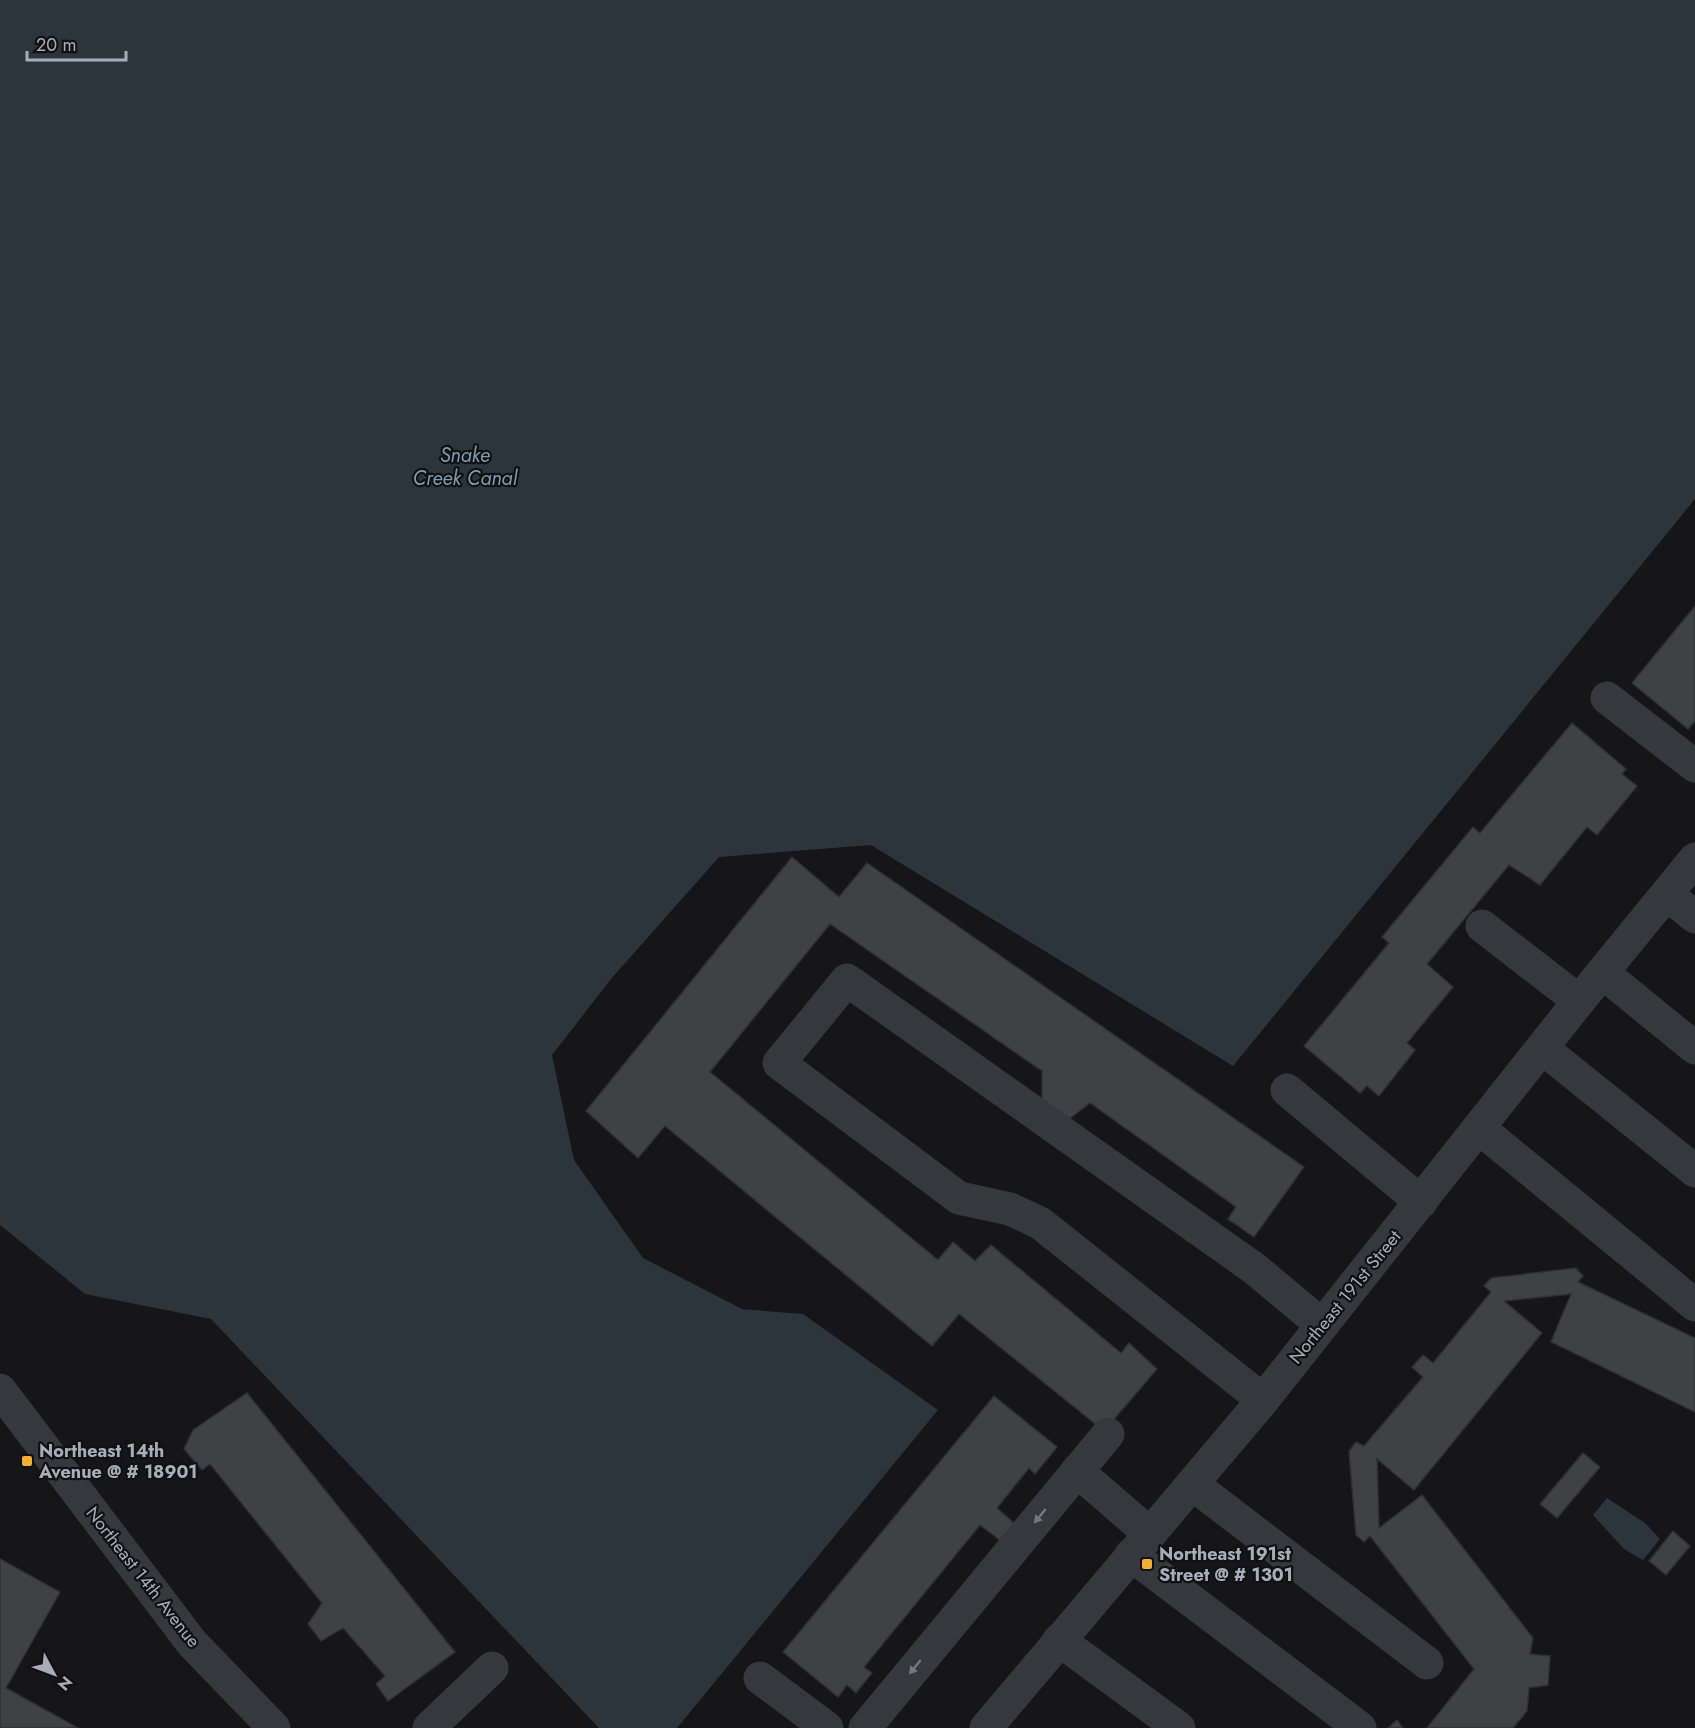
<svg xmlns="http://www.w3.org/2000/svg" width="1695" height="1728" font-family="Jost,sans-serif">
	<rect width="100%" height="100%" fill="#161618"/>
	<g fill="#2c353c">
		<polygon points="0,0 1695,0 1695,499 1233,1066 871,845 719,857 611,979 552,1055 574,1160 643,1258 742,1309 803,1314 938,1410 677,1728 599,1728 211,1319 85,1294 0,1225"/>
		<polygon points="1607,1498 1645,1523 1660,1539 1643,1560 1624,1549 1593,1515"/>
	</g>
	<g fill="#404145" stroke="#303034" stroke-width="1.5">
		<polygon points="1695,606 1695,721 1688,729 1632,683"/>
		<polygon points="1572,723 1626,769 1622,774 1637,786 1597,835 1587,827 1540,885 1509,865 1427,964 1453,987 1407,1043 1415,1050 1379,1096 1367,1086 1360,1093 1304,1046 1389,943 1382,937 1473,827 1480,833"/>
		<polygon points="792,857 839,897 867,863 1304,1167 1254,1237 1228,1219 1236,1207 1090,1103 1065,1122 1042,1103 1042,1071 830,924 710,1072 938,1260 953,1242 975,1261 991,1245 1121,1353 1129,1343 1157,1369 1104,1431 959,1314 932,1346 665,1126 638,1158 586,1111"/>
		<polygon points="1576,1268 1583,1276 1578,1282 1695,1338 1695,1412 1551,1342 1571,1294 1504,1301 1542,1333 1414,1490 1377,1459 1379,1528 1422,1495 1533,1638 1530,1654 1550,1656 1548,1685 1529,1688 1527,1711 1513,1728 1427,1728 1474,1669 1370,1536 1364,1542 1356,1535 1349,1451 1356,1442 1364,1446 1423,1377 1412,1367 1423,1355 1433,1363 1491,1292 1484,1286 1491,1278"/>
		<polygon points="247,1393 455,1652 388,1701 376,1684 385,1676 343,1628 321,1641 308,1624 322,1603 210,1464 202,1470 184,1449 193,1430"/>
		<polygon points="994,1396 1057,1447 1035,1474 1029,1468 997,1508 1015,1524 1001,1541 980,1525 864,1667 872,1673 856,1693 847,1685 838,1697 783,1652"/>
		<polygon points="1583,1453 1600,1467 1557,1518 1540,1504"/>
		<polygon points="1673,1531 1690,1546 1666,1575 1649,1561"/>
		<polygon points="0,1559 60,1592 6,1688 78,1728 0,1728"/>
		<polygon points="1397,1720 1403,1728 1388,1728"/>
	</g>
	<g fill="none" stroke-linecap="round" stroke-linejoin="round">
		<g stroke="#37383d" stroke-width="33">
			<polyline points="1607,698 1695,766"/>
			<polyline points="1667,894 1695,917"/>
			<polyline points="1482,926 1579,1001"/>
			<polyline points="1603,973 1695,1048"/>
			<polyline points="1542,1048 1695,1171"/>
			<polyline points="1287,1090 1421,1202"/>
			<polyline points="1479,1128 1695,1305"/>
			<polyline points="0,1390 192,1643 274,1728"/>
			<polyline points="1263,1400 1040,1223 1010,1209 959,1198 779,1063 847,980 1255,1269 1322,1325"/>
			<polyline points="1077,1471 1150,1534"/>
			<polyline points="1192,1484 1427,1663"/>
			<polyline points="1131,1555 1360,1728"/>
			<polyline points="1059,1640 1179,1728"/>
			<polyline points="760,1678 827,1728"/>
			<polyline points="429,1728 492,1668"/>
			<polyline points="865,1728 1108,1434"/>
			<polyline points="986,1728 1263,1400 1579,1001 1695,859"/>
		</g>
	</g>
	<defs><path id="oneway-solid" d="M-6-.8H1V-3.2L6.5 0L1 3.2V.8H-6Z" transform="scale(1.5)"/></defs>
	<g fill="#757881">
		<use href="#oneway-solid" transform="translate(1040 1516) rotate(129)"/>
		<use href="#oneway-solid" transform="translate(915 1667) rotate(129)"/>
	</g>
	<g fill="#f2b134" stroke="#111113" stroke-width="2">
		<rect x="21" y="1455" width="12" height="12" rx="3"/>
		<rect x="1141" y="1558" width="12" height="12" rx="3"/>
	</g>
	<g text-anchor="middle" stroke-width="4.5" stroke-linejoin="round" paint-order="stroke">
		<g font-size="18" fill="#a8adb8" stroke="#111113">
			<text transform="translate(1345 1297) rotate(-51)" y="6">Northeast 191st Street</text>
			<text transform="translate(143 1577) rotate(52)" y="6">Northeast 14th Avenue</text>
		</g>
		<g font-size="18" font-weight="bold" fill="#a8adb8" stroke="#111113" text-anchor="start">
			<text x="39" y="1457">Northeast 14th<tspan x="39" dy="21">Avenue @ # 18901</tspan></text>
			<text x="1159" y="1560">Northeast 191st<tspan x="1159" dy="21">Street @ # 1301</tspan></text>
		</g>
		<g font-size="20" font-style="italic" fill="#7f9bb3" stroke="#111113">
			<text x="465" y="462">Snake<tspan x="465" dy="23">Creek Canal</tspan></text>
		</g>
	</g>
	<g transform="translate(54 1674) rotate(131)" stroke="#111113" stroke-width="4.5" paint-order="stroke">
	<path d="M0-4.5L10 22L0 15L-10 22Z" fill="#a8adb8"/>
	<text y="-9" font-size="16" font-weight="bold" text-anchor="middle" fill="#a8adb8">N</text>
	</g>
	<path d="M27 51v9h99v-9" fill="none" stroke="#a8adb8" stroke-width="3"/>
	<text x="36" y="51" font-size="18" fill="#a8adb8" stroke="#111113" stroke-width="4.5" paint-order="stroke">20 m</text>
</svg>
